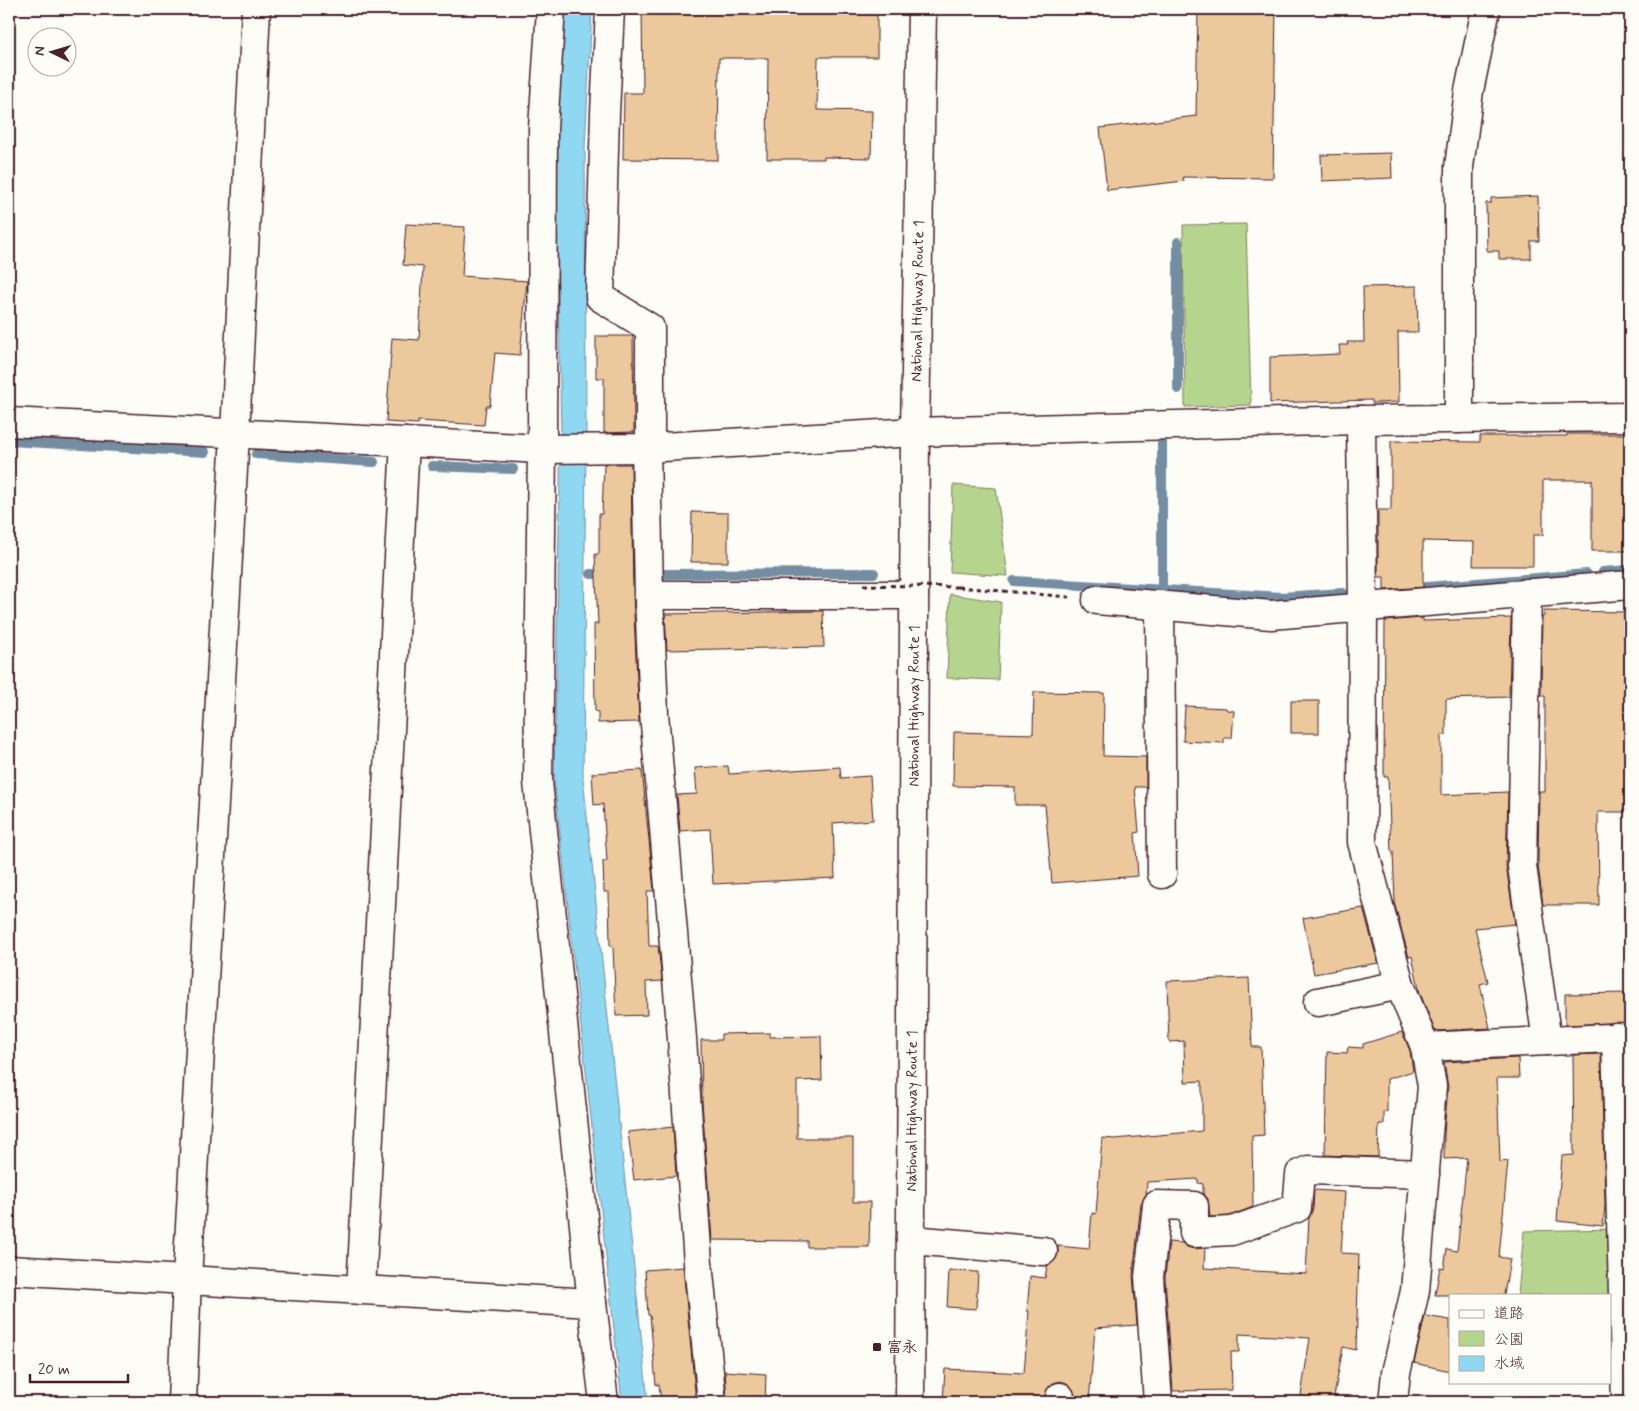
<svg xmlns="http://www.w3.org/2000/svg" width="1639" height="1411" font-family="Mynerve,'Klee One',sans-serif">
	<rect width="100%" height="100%" fill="#fdfcf7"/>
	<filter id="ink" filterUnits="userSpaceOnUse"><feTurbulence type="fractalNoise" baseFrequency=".02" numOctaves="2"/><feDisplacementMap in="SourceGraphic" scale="10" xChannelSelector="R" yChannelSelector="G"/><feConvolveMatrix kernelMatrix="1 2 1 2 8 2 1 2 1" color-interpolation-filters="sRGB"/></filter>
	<g filter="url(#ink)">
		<g fill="#b5d58e" stroke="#807a5c">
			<polygon points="1246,224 1251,405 1185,407 1183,225"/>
			<polygon points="953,485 996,488 1008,576 950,572"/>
			<polygon points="950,594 1001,602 998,680 947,678"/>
			<polygon points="1614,1229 1618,1356 1610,1356 1610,1295 1518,1295 1524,1231"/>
		</g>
		<polygon fill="#90d7f2" stroke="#748da2" points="564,9 592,9 585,146 586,436 583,778 648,1402 622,1402 554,779 561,434 555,138"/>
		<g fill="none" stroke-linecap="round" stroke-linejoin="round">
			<g stroke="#748da2" stroke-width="10">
				<polyline points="1178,389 1178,242"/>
				<polyline points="9,441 205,452"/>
				<polyline points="256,454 374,462"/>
				<polyline points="432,466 513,469"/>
				<polyline points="1603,572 1630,570"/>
				<polyline points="591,574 634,574"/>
				<polyline points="663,574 874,573"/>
				<polyline points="1014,581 1281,597 1343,593"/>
				<polyline points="1162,590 1162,442"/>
				<polyline points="1390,590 1587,574"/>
			</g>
		</g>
		<g fill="#ecc99d" stroke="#4a1f2b">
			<polygon points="642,9 877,9 877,57 818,57 817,110 872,111 871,158 824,157 824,159 767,159 768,58 719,58 718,160 623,159 624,93 643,93"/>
			<polygon points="1198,9 1276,9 1273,178 1183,177 1184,181 1107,190 1100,128 1196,116"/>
			<polygon points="1391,153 1392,178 1322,181 1321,155"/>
			<polygon points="1538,196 1539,241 1531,241 1531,259 1499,259 1499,251 1487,251 1486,203 1491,203 1491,198"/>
			<polygon points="406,224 465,227 462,276 527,281 520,355 495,353 490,406 486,406 484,425 418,421 418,424 386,422 392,338 419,340 423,267 403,265"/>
			<polygon points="1417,286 1418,332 1398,332 1399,402 1372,403 1372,400 1270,403 1270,357 1340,354 1339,345 1348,345 1347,342 1364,342 1363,287"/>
			<polygon points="596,336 633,336 634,432 604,433 604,378 596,378"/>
			<polygon points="1567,434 1627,434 1626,444 1630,444 1630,551 1592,551 1592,480 1543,480 1543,535 1533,535 1533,566 1473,566 1474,542 1423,541 1423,587 1384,590 1384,577 1378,577 1378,510 1391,510 1391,441 1480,442 1480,436 1567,436"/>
			<polygon points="604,464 631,464 633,595 639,722 598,723 598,712 595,711 594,624 598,624 595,554 599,554 599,514 602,514"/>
			<polygon points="692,512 728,513 728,562 691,562"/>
			<polygon points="823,611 824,647 667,650 665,614"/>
			<polygon points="1544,611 1630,612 1630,812 1598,812 1599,905 1543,905 1538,865 1539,791 1545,791 1545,696 1541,696 1542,617 1544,616"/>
			<polygon points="1423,618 1423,621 1511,618 1509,697 1446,699 1446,735 1441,735 1441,795 1508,792 1506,866 1515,924 1475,928 1488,982 1480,984 1490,1028 1435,1031 1420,993 1412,956 1409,957 1394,902 1395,902 1393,851 1391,851 1388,777 1384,777 1385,621"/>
			<polygon points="1034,692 1104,693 1103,756 1146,757 1146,787 1135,787 1139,832 1135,833 1138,876 1052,883 1045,805 1015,805 1015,787 953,786 954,732 1033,734"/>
			<rect x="1291" y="701" width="28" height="32"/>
			<polygon points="1185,706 1226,708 1227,710 1234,711 1232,738 1224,738 1224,743 1183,741"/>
			<polygon points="728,766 729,774 840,767 841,778 870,776 873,820 833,823 835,878 713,884 710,829 680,831 677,795 697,794 695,768"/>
			<polygon points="642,770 654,891 647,891 649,946 658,946 662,981 646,982 647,1015 616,1016 613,946 610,946 609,892 604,892 603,861 607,861 603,804 594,805 592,773"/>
			<polygon points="1363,908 1378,963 1314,974 1303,918"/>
			<polygon points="1249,978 1252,1047 1261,1047 1264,1135 1252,1136 1253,1207 1229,1216 1210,1217 1208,1199 1203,1193 1203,1184 1198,1183 1198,1179 1147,1182 1146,1195 1141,1203 1133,1275 1137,1325 1095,1328 1089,1402 1076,1402 1073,1389 1067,1383 1060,1381 1053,1383 1047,1389 1044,1402 943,1402 945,1369 1024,1373 1029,1311 1027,1311 1030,1276 1045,1278 1047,1266 1050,1265 1056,1259 1058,1253 1058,1246 1089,1249 1092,1213 1096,1214 1102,1138 1115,1139 1202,1131 1202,1081 1185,1082 1184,1041 1169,1042 1167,981"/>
			<polygon points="1630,993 1630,1022 1565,1025 1565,994"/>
			<polygon points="1402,1032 1410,1051 1413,1071 1387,1079 1387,1112 1384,1112 1384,1124 1379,1124 1378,1157 1325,1155 1327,1052 1347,1053 1348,1047 1363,1048 1363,1044"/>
			<polygon points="770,1033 770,1037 821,1036 822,1080 797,1081 797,1138 853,1138 853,1202 870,1202 869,1247 807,1247 807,1241 712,1240 702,1101 701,1040 721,1040 721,1034"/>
			<polygon points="1601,1054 1605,1205 1603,1226 1557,1221 1562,1156 1574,1155 1573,1055"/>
			<polygon points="1518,1058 1519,1078 1497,1078 1500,1162 1508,1161 1499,1257 1510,1259 1504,1295 1435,1295 1440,1267 1444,1268 1447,1249 1457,1251 1467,1158 1444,1159 1444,1134 1448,1087 1444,1062"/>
			<polygon points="673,1127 676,1176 634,1180 628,1132"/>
			<polygon points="1314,1190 1345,1192 1341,1253 1359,1254 1356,1350 1343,1347 1333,1402 1300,1402 1310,1338 1239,1334 1239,1352 1231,1352 1232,1390 1173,1391 1165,1277 1169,1242 1182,1243 1187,1247 1194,1249 1205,1248 1204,1268 1306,1274 1309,1218 1313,1209"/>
			<polygon points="683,1267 696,1402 661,1402 659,1384 656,1385 650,1315 648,1315 645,1270"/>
			<polygon points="949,1271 978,1272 976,1309 947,1307"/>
			<polygon points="1425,1316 1450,1320 1450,1371 1414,1363"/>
			<polygon points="725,1371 766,1374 765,1402 735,1402 735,1399 727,1400"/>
		</g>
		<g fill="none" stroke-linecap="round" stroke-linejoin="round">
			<g stroke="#4a1f2b" stroke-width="31">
				<g id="minor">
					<polyline points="551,9 543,128 542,449 538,782 592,1303"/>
					<polyline points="610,9 605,113 600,297 650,328 650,447"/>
					<polyline points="1459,419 1459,167 1469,91 1486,9"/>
					<polyline points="1361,420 1363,607 1362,842 1400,985 1425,1047 1432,1086 1415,1291 1396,1373 1393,1402"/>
					<polyline points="9,422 542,449 646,448 915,432 1361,420 1630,417"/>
					<polyline points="646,448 649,595 654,713 681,1025 698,1263 712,1402"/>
					<polyline points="1527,593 1522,866 1547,1041"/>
					<polyline points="649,595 914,595"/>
					<polyline points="1097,600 1271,615 1630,585"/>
					<polyline points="1160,605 1162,874"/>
					<polyline points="1318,1002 1400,985"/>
					<polyline points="1616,1037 1626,1402"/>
					<polyline points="1425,1047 1630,1037"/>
					<polyline points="911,1240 1043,1251"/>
					<polyline points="9,1270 592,1303 604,1402"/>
					<polyline points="361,1290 405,442"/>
					<polyline points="182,1402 187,1279 235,434 256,9"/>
					<polyline points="1060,1402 1060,1397"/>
					<polyline points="1158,1402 1149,1277 1157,1205 1194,1206 1194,1233 1232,1231 1297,1208 1300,1174 1309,1170 1425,1174"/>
				</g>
			</g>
			<g stroke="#4a1f2b" stroke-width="31">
				<g id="highway">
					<path id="s1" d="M910,1402L915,432L922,9"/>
				</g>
			</g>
			<polyline stroke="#4a1f2b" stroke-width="3" stroke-dasharray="5 4" stroke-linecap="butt" points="958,587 1069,597"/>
			<use href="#minor" stroke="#fdfcf7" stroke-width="28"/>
			<use href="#highway" stroke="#fdfcf7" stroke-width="28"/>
			<polyline stroke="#4a1f2b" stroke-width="3" stroke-dasharray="5 4" stroke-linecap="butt" points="863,585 958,587"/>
		</g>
	</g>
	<rect fill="#4a1f2b" stroke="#fdfcf7" stroke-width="2" x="872" y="1342" width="10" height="10" rx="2.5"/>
	<g text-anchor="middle" stroke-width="4" stroke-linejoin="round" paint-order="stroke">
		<g font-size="15" fill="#4a1f2b" stroke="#fdfcf7">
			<text dy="5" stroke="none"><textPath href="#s1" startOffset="1101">National Highway Route 1</textPath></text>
			<text dy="5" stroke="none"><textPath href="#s1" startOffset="696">National Highway Route 1</textPath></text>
			<text dy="5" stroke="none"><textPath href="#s1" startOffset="291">National Highway Route 1</textPath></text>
		</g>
		<g font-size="15" font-weight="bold" fill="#4a1f2b" stroke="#fdfcf7" text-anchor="start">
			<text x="887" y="1352">富永</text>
		</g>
	</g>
	<rect width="1639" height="1411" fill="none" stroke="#fdfcf7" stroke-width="30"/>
	<rect x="15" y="15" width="1609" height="1381" fill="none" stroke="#4a1f2b" stroke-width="2" filter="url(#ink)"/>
	<rect x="1449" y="1294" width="162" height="90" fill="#fdfcf7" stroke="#b5a4a5"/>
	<rect x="1459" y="1310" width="25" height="8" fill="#fdfcf7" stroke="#b5a4a5"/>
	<text x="1494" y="1318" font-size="15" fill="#4a1f2b">道路</text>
	<rect x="1459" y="1331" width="25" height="15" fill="#b5d58e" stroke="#b5a4a5"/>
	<text x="1494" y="1344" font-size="15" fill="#4a1f2b">公園</text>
	<rect x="1459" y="1356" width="25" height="15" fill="#90d7f2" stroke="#b5a4a5"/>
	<text x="1494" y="1368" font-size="15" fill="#4a1f2b">水域</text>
	<g transform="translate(52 52) rotate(275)"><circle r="24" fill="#fdfcf7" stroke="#b5a4a5"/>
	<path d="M0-4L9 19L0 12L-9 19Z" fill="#4a1f2b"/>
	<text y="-8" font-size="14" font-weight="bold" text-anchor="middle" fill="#4a1f2b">N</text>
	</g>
	<path d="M30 1374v8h98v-8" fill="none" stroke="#4a1f2b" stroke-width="2.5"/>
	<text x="38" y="1374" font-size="15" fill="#4a1f2b" stroke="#fdfcf7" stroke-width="4" paint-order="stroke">20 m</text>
</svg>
